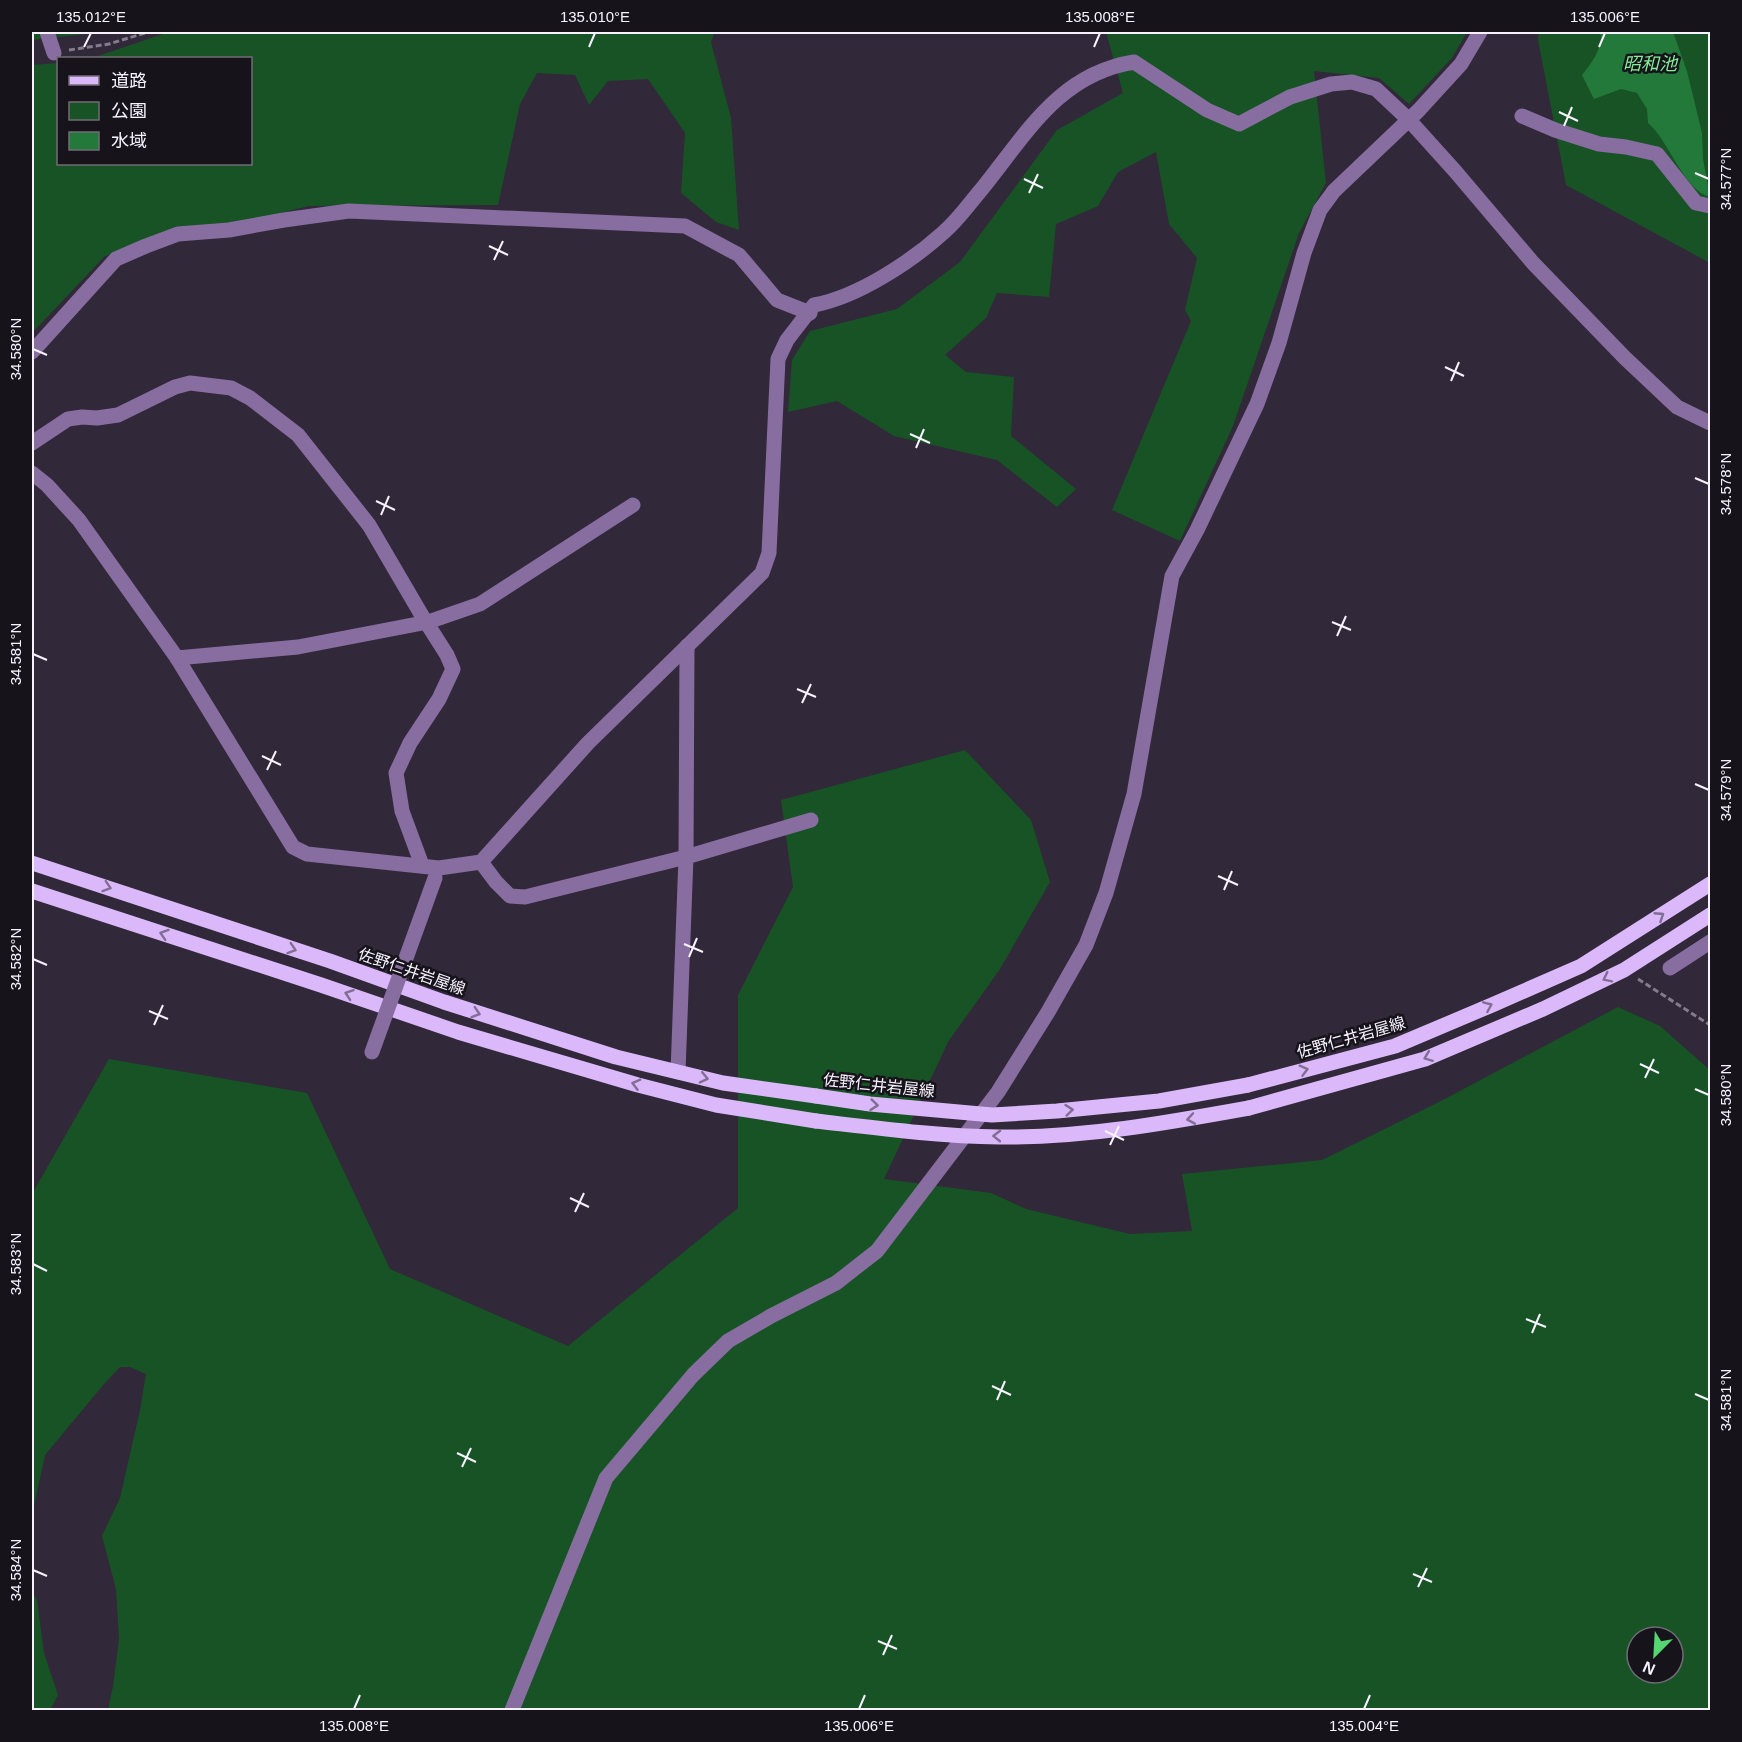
<svg xmlns="http://www.w3.org/2000/svg" width="1742" height="1742" font-family="Arial,'Noto Sans JP',sans-serif">
	<rect width="100%" height="100%" fill="#312839"/>
	<g fill="#185326" fill-rule="evenodd">
		<polygon points="32,32 104,32 32,40"/>
		<polygon points="169,32 715,32 711,42 731,118 739,230 716,222 681,193 685,133 648,79 608,81 589,105 575,75 537,73 520,104 498,205 309,206 105,256 32,333 32,65 58,63 58,164 250,164 250,58 92,58"/>
		<polygon points="1106,32 1467,32 1452,58 1409,104 1379,78 1314,71 1326,183 1299,233 1233,426 1180,541 1112,510 1191,321 1185,310 1197,258 1169,224 1156,152 1118,172 1098,206 1056,224 1049,297 997,293 986,318 945,355 966,372 1014,377 1011,436 1076,489 1057,507 997,460 894,436 837,401 788,412 792,360 810,331 897,309 960,262 1057,130 1123,93"/>
		<polygon points="1539,32 1710,32 1710,263 1566,185 1538,40"/>
		<path d="M965,750L1031,820L1050,882L1000,969L948,1042L884,1179L991,1193L1026,1209L1130,1234L1192,1231L1182,1174L1322,1160L1439,1102L1618,1007L1660,1026L1710,1070V1710H108L113,1686L119,1639L116,1589L102,1536L120,1498L140,1410L146,1374L130,1367H120L104,1384L45,1455L32,1515V1194L109,1059L307,1093L390,1269L568,1346L738,1208V995L793,887L781,800ZM1637,1637H1673V1673H1637Z"/>
		<polygon points="32,1591 37,1600 44,1653 58,1695 50,1710 32,1710"/>
	</g>
	<path fill="#227939" d="M1597,32H1673L1687,71L1702,133L1703,159L1710,197C1684,191 1668,139 1648,123L1647,109L1637,93L1621,89L1594,99L1582,75C1591,64 1601,51 1601,35Z"/>
	<g fill="none" stroke-linecap="round" stroke-linejoin="round">
		<g stroke="#837c8a" stroke-width="3" stroke-dasharray="6 3" stroke-linecap="butt">
			<polyline points="69,50 109,44 148,32"/>
			<polyline points="1638,979 1710,1025"/>
		</g>
		<g stroke="#886da1" stroke-width="15">
			<polyline points="47,32 54,53"/>
			<polyline points="1522,116 1555,130 1599,144 1626,147 1657,154 1696,203 1710,206"/>
			<polyline points="32,352 116,259 146,246 178,234 229,230 284,220 349,211 685,226 739,255 777,300 810,313"/>
			<polyline points="32,443 68,419 82,417 97,418 118,415 175,387 190,383 231,388 250,398 298,435 369,525 421,614 447,655 453,669 439,699 410,743 396,773 402,811 422,865"/>
			<path d="M32,473L47,485L79,520L177,658L293,847L307,854L439,868L481,862L588,743L762,573L769,553L778,359L787,340L814,305C858,297 912,261 944,232C958,220 969,204 981,190C1025,136 1058,74 1134,62L1207,110L1239,124L1290,97L1331,84L1352,82L1376,89L1409,120L1455,171L1533,263L1625,358L1677,407L1710,423"/>
			<polyline points="177,658 298,647 428,622 480,604 633,505"/>
			<polyline points="481,862 496,882 510,896 525,897 686,857 811,820"/>
			<polyline points="1670,968 1710,942"/>
			<polyline points="678,1072 686,857 687,646"/>
			<polyline points="512,1710 606,1478 693,1375 728,1341 771,1316 836,1283 877,1251 998,1092 1048,1012 1086,945 1106,893 1134,794 1172,576 1197,530 1257,404 1279,343 1304,253 1320,210 1334,191 1418,111 1461,64 1480,32"/>
		</g>
		<g stroke="#dab8f9" stroke-width="15">
			<polyline points="32,863 330,961 444,1002 616,1057 723,1083 816,1096"/>
			<polyline points="32,891 321,985 458,1032 638,1085 716,1105 816,1121"/>
			<polyline points="1248,1085 1395,1046 1492,1005 1581,966 1710,884"/>
			<polyline points="1249,1108 1425,1059 1543,1009 1624,970 1710,915"/>
		</g>
		<polyline stroke="#886da1" stroke-width="15" points="372,1052 435,878"/>
		<g stroke="#dab8f9" stroke-width="15">
			<polyline points="816,1096 870,1104 992,1115 1057,1111 1159,1101 1248,1085"/>
			<path d="M816,1121C877,1128 937,1136 999,1137C1083,1138 1166,1123 1249,1108"/>
		</g>
	</g>
	<defs><path id="oneway-chevron" d="M-2-3.5L2.5 0L-2 3.5" fill="none" stroke-width="1.6" stroke-linecap="round" stroke-linejoin="round" transform="scale(1.5)"/></defs>
	<g stroke="#826e95">
		<use href="#oneway-chevron" transform="translate(107 887) rotate(18)"/>
		<use href="#oneway-chevron" transform="translate(1660 916) rotate(-33)"/>
		<use href="#oneway-chevron" transform="translate(164 934) rotate(-162)"/>
		<use href="#oneway-chevron" transform="translate(292 949) rotate(18)"/>
		<use href="#oneway-chevron" transform="translate(1607 978) rotate(154)"/>
		<use href="#oneway-chevron" transform="translate(349 994) rotate(-161)"/>
		<use href="#oneway-chevron" transform="translate(1488 1006) rotate(-23)"/>
		<use href="#oneway-chevron" transform="translate(476 1013) rotate(18)"/>
		<use href="#oneway-chevron" transform="translate(1428 1057) rotate(159)"/>
		<use href="#oneway-chevron" transform="translate(1304 1070) rotate(-15)"/>
		<use href="#oneway-chevron" transform="translate(704 1078) rotate(13)"/>
		<use href="#oneway-chevron" transform="translate(636 1084) rotate(-165)"/>
		<use href="#oneway-chevron" transform="translate(874 1105) rotate(6)"/>
		<use href="#oneway-chevron" transform="translate(1069 1110) rotate(-6)"/>
		<use href="#oneway-chevron" transform="translate(1191 1119) rotate(170)"/>
		<use href="#oneway-chevron" transform="translate(997 1136) rotate(-179)"/>
	</g>
	<path fill="none" stroke="#f7f2fd" stroke-width="2" d="M84,47L91,33M589,47L595,33M1094,47L1100,33M1599,47L1605,33M1559,112L1578,121M1564,126L1572,107M1695,173L1709,179M1024,179L1043,188M1029,193L1038,174M489,246L508,255M494,260L503,241M33,349L47,355M1445,367L1464,376M1451,381L1459,362M910,434L930,443M916,448L924,429M1695,478L1709,484M376,501L395,510M381,515L389,496M1332,622L1351,630M1337,636L1346,616M33,654L47,660M797,689L816,697M802,703L811,684M262,756L281,765M267,770L276,751M1695,784L1709,790M1218,876L1238,885M1224,890L1232,871M684,944L703,952M689,957L697,938M33,959L47,965M149,1011L168,1019M154,1025L163,1005M1640,1064L1659,1073M1645,1078L1654,1059M1695,1089L1709,1095M1105,1131L1124,1140M1110,1145L1119,1126M570,1198L589,1207M575,1212L584,1193M33,1264L47,1271M1526,1319L1546,1327M1532,1333L1540,1314M992,1386L1011,1395M1695,1394L1709,1400M997,1400L1005,1381M457,1453L476,1462M462,1467L471,1448M33,1570L47,1576M1413,1574L1432,1582M1418,1587L1427,1568M878,1641L897,1649M883,1655L892,1635M354,1709L360,1695M859,1709L865,1695M1364,1709L1370,1695"/>
	<g text-anchor="middle" stroke-width="5" stroke-linejoin="round" paint-order="stroke">
		<g font-size="16" fill="#f7f2fd" stroke="#17131b">
			<text transform="translate(412 971) rotate(19)" y="6">佐野仁井岩屋線</text>
			<text transform="translate(1351 1037) rotate(-16)" y="6">佐野仁井岩屋線</text>
			<text transform="translate(879 1085) rotate(6)" y="6">佐野仁井岩屋線</text>
		</g>
		<g font-size="18" font-style="italic" fill="#83ef97" stroke="#17131b">
			<text x="1650" y="70">昭和池</text>
		</g>
	</g>
	<rect width="1742" height="1742" fill="none" stroke="#17131b" stroke-width="66"/>
	<rect x="57" y="57" width="195" height="108" fill="#17131b" stroke="#716c75" stroke-width="1.5"/>
	<rect x="69" y="76" width="30" height="9" fill="#dab8f9" stroke="#716c75" stroke-width="1.5"/>
	<text x="111" y="87" font-size="18" fill="#f7f2fd">道路</text>
	<rect x="69" y="102" width="30" height="18" fill="#185326" stroke="#716c75" stroke-width="1.5"/>
	<text x="111" y="117" font-size="18" fill="#f7f2fd">公園</text>
	<rect x="69" y="132" width="30" height="18" fill="#227939" stroke="#716c75" stroke-width="1.5"/>
	<text x="111" y="147" font-size="18" fill="#f7f2fd">水域</text>
	<g transform="translate(1655 1655) rotate(204)"><circle r="28" fill="#17131b" stroke="#716c75" stroke-width="1.5"/>
	<path d="M0-4.5L10 22L0 15L-10 22Z" fill="#54d672"/>
	<text y="-9" font-size="16" font-weight="bold" text-anchor="middle" fill="#f7f2fd">N</text>
	</g>
	<rect x="33" y="33" width="1676" height="1676" fill="none" stroke="#f7f2fd" stroke-width="2"/>
	<g font-size="15" text-anchor="middle" fill="#f7f2fd">
		<text x="91" y="22">135.012°E</text>
		<text x="595" y="22">135.010°E</text>
		<text x="1100" y="22">135.008°E</text>
		<text x="1605" y="22">135.006°E</text>
		<text transform="translate(1726 179) rotate(-90)" y="5">34.577°N</text>
		<text transform="translate(16 349) rotate(-90)" y="5">34.580°N</text>
		<text transform="translate(1726 484) rotate(-90)" y="5">34.578°N</text>
		<text transform="translate(16 654) rotate(-90)" y="5">34.581°N</text>
		<text transform="translate(1726 790) rotate(-90)" y="5">34.579°N</text>
		<text transform="translate(16 959) rotate(-90)" y="5">34.582°N</text>
		<text transform="translate(1726 1095) rotate(-90)" y="5">34.580°N</text>
		<text transform="translate(16 1264) rotate(-90)" y="5">34.583°N</text>
		<text transform="translate(1726 1400) rotate(-90)" y="5">34.581°N</text>
		<text transform="translate(16 1570) rotate(-90)" y="5">34.584°N</text>
		<text x="354" y="1731">135.008°E</text>
		<text x="859" y="1731">135.006°E</text>
		<text x="1364" y="1731">135.004°E</text>
	</g>
</svg>
